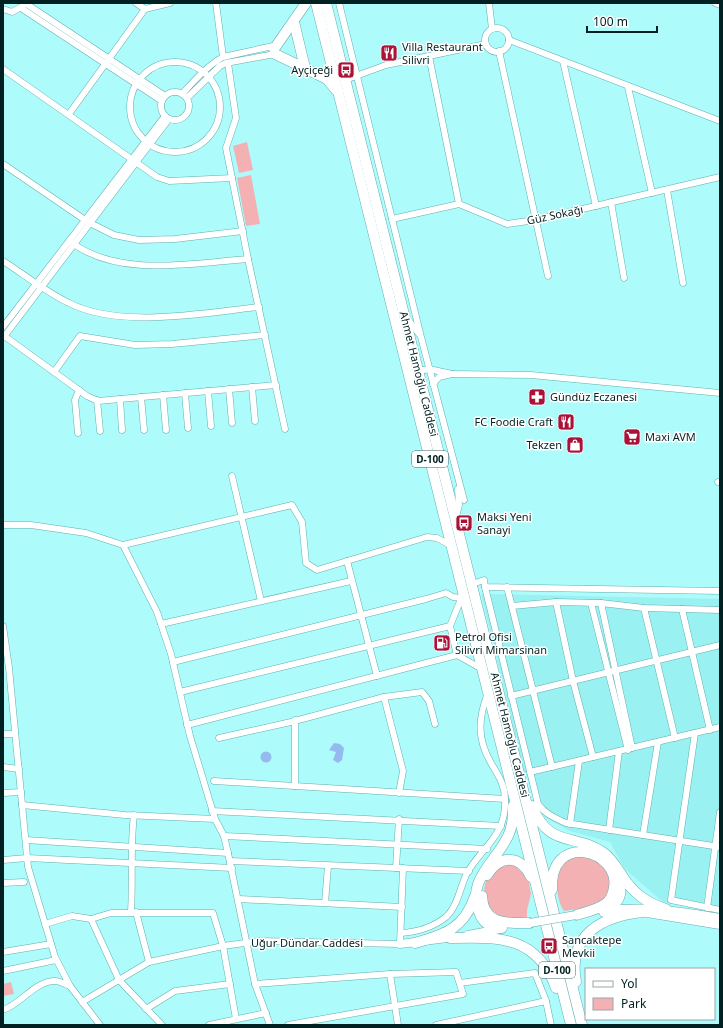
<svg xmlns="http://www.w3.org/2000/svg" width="723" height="1028" font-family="'Noto Sans',sans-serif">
	<rect width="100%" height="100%" fill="#aefbfc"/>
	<polygon fill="#99f1f2" points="481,594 720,599 720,912 663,902 624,868 610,842 570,831 544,817 524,771"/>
	<g fill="#f4b1b4">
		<polygon points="247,142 253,170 239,173 233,146"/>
		<polygon points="251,175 260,224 246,226 237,178"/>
		<path d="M582,854L608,867L611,894L598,906L564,911C554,896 557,877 561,861Z"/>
		<path d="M510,861L527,871L531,894L527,910V917C520,918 510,921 503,918C485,911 478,888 491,872C496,867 505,864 510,861Z"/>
		<polygon points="11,982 14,994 3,996 3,984"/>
	</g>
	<g fill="#94baef">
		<polygon points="334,743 340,744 344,748 342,760 338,763 333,760 336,752 329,750"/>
		<circle cx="266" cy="757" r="5.5"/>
	</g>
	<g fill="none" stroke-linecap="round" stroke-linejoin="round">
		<g stroke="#62aeaf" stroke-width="7">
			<g id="minor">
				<polyline points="25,3 165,96"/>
				<polyline points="136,3 145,9"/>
				<polyline points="216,3 223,57"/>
				<polyline points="339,3 421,337 464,500"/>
				<polyline points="489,3 492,29"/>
				<polyline points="715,3 720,5"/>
				<polyline points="21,8 162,101"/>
				<polyline points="3,9 12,12 23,6"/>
				<circle cx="497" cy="40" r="12"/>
				<polyline points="509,40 720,121"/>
				<polyline points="499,51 548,276"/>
				<polyline points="429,56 459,204"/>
				<polyline points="563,61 596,206"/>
				<circle cx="175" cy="107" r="45"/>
				<polyline points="228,63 236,118 226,148 248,259 285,429"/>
				<polyline points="3,69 157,177 169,181 232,178"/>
				<polyline points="345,80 386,65 486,44"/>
				<polyline points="628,87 652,193"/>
				<circle cx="175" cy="106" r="14"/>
				<path d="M182,94C195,80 207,66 223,57L273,46L275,54L226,63L220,66L187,98"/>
				<polyline points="69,114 145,9 170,3"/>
				<polyline points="3,164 88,222 114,235 139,240 175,239 243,231"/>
				<polyline points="667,190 683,283"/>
				<polyline points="611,202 624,278"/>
				<polyline points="392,219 459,204 507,224 535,220 720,177"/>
				<path d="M72,243C121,278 192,263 248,259"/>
				<path d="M3,261C25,275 46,292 69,303C120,329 204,313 259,307"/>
				<polyline points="407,318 419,334"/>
				<polyline points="3,327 165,116"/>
				<polyline points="3,335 87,396 98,401 276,385"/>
				<polyline points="3,338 169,119"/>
				<polyline points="419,371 429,369 452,374 439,377 433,384"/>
				<polyline points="54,372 80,336 135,345 172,344 265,335"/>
				<polyline points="452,374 531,375 720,393"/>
				<polyline points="252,387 255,421"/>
				<polyline points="229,389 232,423"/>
				<polyline points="208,391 211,426"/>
				<polyline points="185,393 188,428"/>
				<polyline points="163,395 166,430"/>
				<polyline points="141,397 144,430"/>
				<polyline points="120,399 122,430"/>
				<polyline points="97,400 100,431"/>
				<polyline points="78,433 75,400 79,390"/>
				<polyline points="232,476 261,601"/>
				<polyline points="718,482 720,482"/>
				<polyline points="456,517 459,505 458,489"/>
				<polyline points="3,525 31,525 86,533 123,545 292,505 302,522 306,563 317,570 427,537 437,538 452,546"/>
				<polyline points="123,545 157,612 171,654 190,736 215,819 224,836 228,853 255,984 270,1025"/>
				<polyline points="347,561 377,676"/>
				<polyline points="472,584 484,580 485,587 720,591"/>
				<path d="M485,587L538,804C545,814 555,818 566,823L720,847"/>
				<polyline points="507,587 552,767"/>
				<polyline points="463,594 450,626 457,655 482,669"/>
				<polyline points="556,602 573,681 593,757"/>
				<polyline points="591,603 628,750"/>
				<polyline points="601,603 632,748"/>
				<polyline points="512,606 556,602 601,603 644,608 720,610"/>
				<polyline points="644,608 675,738"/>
				<polyline points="682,609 710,730"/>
				<polyline points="161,624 351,581"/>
				<polyline points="3,626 9,668 28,867 55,957 70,986 100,1025"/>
				<polyline points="173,662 426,599 446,593 453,597 461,598"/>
				<polyline points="180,692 450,626"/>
				<polyline points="511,696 720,645"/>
				<polyline points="384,697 403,771 399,793"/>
				<polyline points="187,725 457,655"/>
				<polyline points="695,733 671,900 720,910"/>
				<polyline points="3,734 15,734"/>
				<polyline points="219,738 291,722 384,697 422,692 429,701 435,724"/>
				<polyline points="3,767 19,769"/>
				<polyline points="530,772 720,727"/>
				<polyline points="214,781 505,799"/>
				<polyline points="295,786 295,720"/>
				<polyline points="3,793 21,792"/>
				<polyline points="22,805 125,815 215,819"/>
				<polyline points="212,811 501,826"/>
				<polyline points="570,824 579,761"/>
				<polyline points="609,830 619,751"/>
				<polyline points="643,835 658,742"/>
				<polyline points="224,836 487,849"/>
				<polyline points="26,840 228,853"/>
				<polyline points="3,860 27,858 232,868"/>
				<polyline points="230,861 469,871"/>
				<polyline points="396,868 399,819"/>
				<polyline points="3,883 24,882"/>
				<polyline points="238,899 402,907"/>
				<polyline points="325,903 328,866"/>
				<polyline points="707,908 720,812"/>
				<path d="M131,912C133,880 130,847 134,815"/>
				<polyline points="136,912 149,962"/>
				<polyline points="91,919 119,980 162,1025"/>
				<polyline points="45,924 72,916 91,919 111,913 213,913 223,946 236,1019"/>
				<path d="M401,933C418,932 432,928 446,917C458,906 460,887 467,873C482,847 507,835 505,799C505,785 498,775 491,763C477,739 478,718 488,693"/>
				<polyline points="3,952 51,944"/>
				<polyline points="3,971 56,960"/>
				<polyline points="390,974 398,1025"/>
				<polyline points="460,983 535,973 546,1001 551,1025"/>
				<polyline points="255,984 390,974 456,972 463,994 288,1025"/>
				<polyline points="82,1002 149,962 223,946 259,941 400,944 403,868"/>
				<polyline points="146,1009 175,991 230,984"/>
				<path d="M3,1010C21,1004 35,981 55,981C59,981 65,984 70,986"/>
				<polyline points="209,1025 266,1013"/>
				<polyline points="436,1025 546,1001"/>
			</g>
		</g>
		<g stroke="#62aeaf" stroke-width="9">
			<g id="major">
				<path d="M605,911C645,905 680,911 720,918"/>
				<polyline points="647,913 720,925"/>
				<polyline points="468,935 500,929"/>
				<polyline points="400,944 455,937"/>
			</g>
		</g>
		<g stroke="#62aeaf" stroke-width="11">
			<g id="highway">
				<polyline points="316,3 571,1025"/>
				<polyline points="326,3 582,1025"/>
				<polyline points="294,22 305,68"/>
				<polyline points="274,49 306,3"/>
				<polyline points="275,54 327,79 336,90"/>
				<path d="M532,806C550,850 575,832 604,853C612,859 617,868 623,877C634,894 647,903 666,909"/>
				<path d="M487,875C500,855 520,854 531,877"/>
				<path d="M552,890C549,830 621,850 614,888C613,894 610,901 605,904C597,910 586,912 576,915"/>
				<path d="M482,896C483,926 508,923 530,923"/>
				<path d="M604,912C621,902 623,894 619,875"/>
				<path d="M502,928C491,928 483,924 479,912C466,880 496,862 508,836C513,826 513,816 513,806"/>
				<path d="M450,938C498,937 537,935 556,988"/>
				<path d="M415,943C445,934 464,929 475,896"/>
				<path d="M576,982C567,934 603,916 643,912"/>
			</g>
		</g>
		<use href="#minor" stroke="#fff" stroke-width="6"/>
		<use href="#major" stroke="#fff" stroke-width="8"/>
		<use href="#highway" stroke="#fff" stroke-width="10"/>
		<g stroke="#62aeaf" stroke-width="9" stroke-linecap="butt">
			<polyline id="major-bridge" points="530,923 576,915"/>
		</g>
		<use href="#major-bridge" stroke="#fff" stroke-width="8"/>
	</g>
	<defs>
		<g id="restaurant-square" transform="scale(0.9)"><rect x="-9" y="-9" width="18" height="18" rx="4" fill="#aa1337" stroke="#fff"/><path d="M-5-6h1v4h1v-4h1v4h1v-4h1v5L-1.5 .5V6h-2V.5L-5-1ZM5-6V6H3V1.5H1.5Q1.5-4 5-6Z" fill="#fff"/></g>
		<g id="bus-square" transform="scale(0.9)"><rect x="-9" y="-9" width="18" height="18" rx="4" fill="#aa1337" stroke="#fff"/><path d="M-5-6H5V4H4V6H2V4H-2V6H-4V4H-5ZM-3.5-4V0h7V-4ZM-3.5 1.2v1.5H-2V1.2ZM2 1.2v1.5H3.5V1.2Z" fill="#fff"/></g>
		<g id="pharmacy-square" transform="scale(0.9)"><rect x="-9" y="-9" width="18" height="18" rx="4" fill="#aa1337" stroke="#fff"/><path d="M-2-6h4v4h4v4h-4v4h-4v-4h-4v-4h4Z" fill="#fff"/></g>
		<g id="supermarket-square" transform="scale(0.9)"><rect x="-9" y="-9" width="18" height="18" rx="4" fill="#aa1337" stroke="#fff"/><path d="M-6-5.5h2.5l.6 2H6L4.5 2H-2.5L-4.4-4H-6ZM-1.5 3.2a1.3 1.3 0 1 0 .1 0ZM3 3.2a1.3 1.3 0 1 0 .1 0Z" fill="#fff"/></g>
		<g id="shop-square" transform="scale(0.9)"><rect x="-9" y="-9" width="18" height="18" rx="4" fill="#aa1337" stroke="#fff"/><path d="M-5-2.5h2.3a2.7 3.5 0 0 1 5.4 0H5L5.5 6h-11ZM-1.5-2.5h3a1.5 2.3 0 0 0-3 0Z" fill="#fff"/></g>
		<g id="fuel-square" transform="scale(0.9)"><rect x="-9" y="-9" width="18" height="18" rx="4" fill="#aa1337" stroke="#fff"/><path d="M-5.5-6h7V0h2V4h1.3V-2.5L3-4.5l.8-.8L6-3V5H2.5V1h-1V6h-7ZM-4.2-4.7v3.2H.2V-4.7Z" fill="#fff"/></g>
	</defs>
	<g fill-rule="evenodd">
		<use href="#restaurant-square" x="389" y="53"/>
		<use href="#bus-square" x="346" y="70"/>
		<use href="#pharmacy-square" x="537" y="397"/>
		<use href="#restaurant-square" x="566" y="422"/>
		<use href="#supermarket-square" x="632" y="437"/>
		<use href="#shop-square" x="575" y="445"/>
		<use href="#bus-square" x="464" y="523"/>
		<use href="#fuel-square" x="442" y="643"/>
		<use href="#bus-square" x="549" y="946"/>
	</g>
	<g text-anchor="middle" stroke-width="3" stroke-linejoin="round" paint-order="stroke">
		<g fill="#fff" stroke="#4c6364" stroke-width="1">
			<rect x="412" y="451" width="36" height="16" rx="3"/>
			<rect x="539" y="962" width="36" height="16" rx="3"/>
		</g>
		<g font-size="10" font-weight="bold" fill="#002021">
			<text x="430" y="463">D-100</text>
			<text x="557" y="974">D-100</text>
		</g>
		<g font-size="11" fill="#002021" stroke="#fff" text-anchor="start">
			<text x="402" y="51">Villa Restaurant<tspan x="402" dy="13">Silivri</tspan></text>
			<text x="333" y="74" text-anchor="end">Ayçiçeği</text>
			<text x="550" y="401">Gündüz Eczanesi</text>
			<text x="553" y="426" text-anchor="end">FC Foodie Craft</text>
			<text x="645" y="441">Maxi AVM</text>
			<text x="562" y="449" text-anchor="end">Tekzen</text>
			<text x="477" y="521">Maksi Yeni<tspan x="477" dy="13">Sanayi</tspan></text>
			<text x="455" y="641">Petrol Ofisi<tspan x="455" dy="13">Silivri Mimarsinan</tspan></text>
			<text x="562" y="944">Sancaktepe<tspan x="562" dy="13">Mevkii</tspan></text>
		</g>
		<g font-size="11" fill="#002021" stroke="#fff">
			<text transform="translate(555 215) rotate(-12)" y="4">Güz Sokağı</text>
			<text transform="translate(419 374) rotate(76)" y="4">Ahmet Hamoğlu Caddesi</text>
			<text transform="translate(510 735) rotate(76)" y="4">Ahmet Hamoğlu Caddesi</text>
			<text x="307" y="947">Uğur Dündar Caddesi</text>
		</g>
	</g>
	<rect width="723" height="1028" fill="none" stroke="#002021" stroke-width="8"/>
	<rect x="585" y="968" width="130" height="52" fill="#ffffff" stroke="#99a6a6"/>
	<rect x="593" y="981" width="20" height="6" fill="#ffffff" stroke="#99a6a6"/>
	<text x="621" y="988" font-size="12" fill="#002021">Yol</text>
	<rect x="593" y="998" width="20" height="12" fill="#f4b1b4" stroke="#99a6a6"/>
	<text x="621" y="1008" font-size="12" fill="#002021">Park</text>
	<path d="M587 26v6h70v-6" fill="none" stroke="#002021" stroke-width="2"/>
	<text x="593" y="26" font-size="12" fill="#002021" stroke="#ffffff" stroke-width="3" paint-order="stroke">100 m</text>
</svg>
